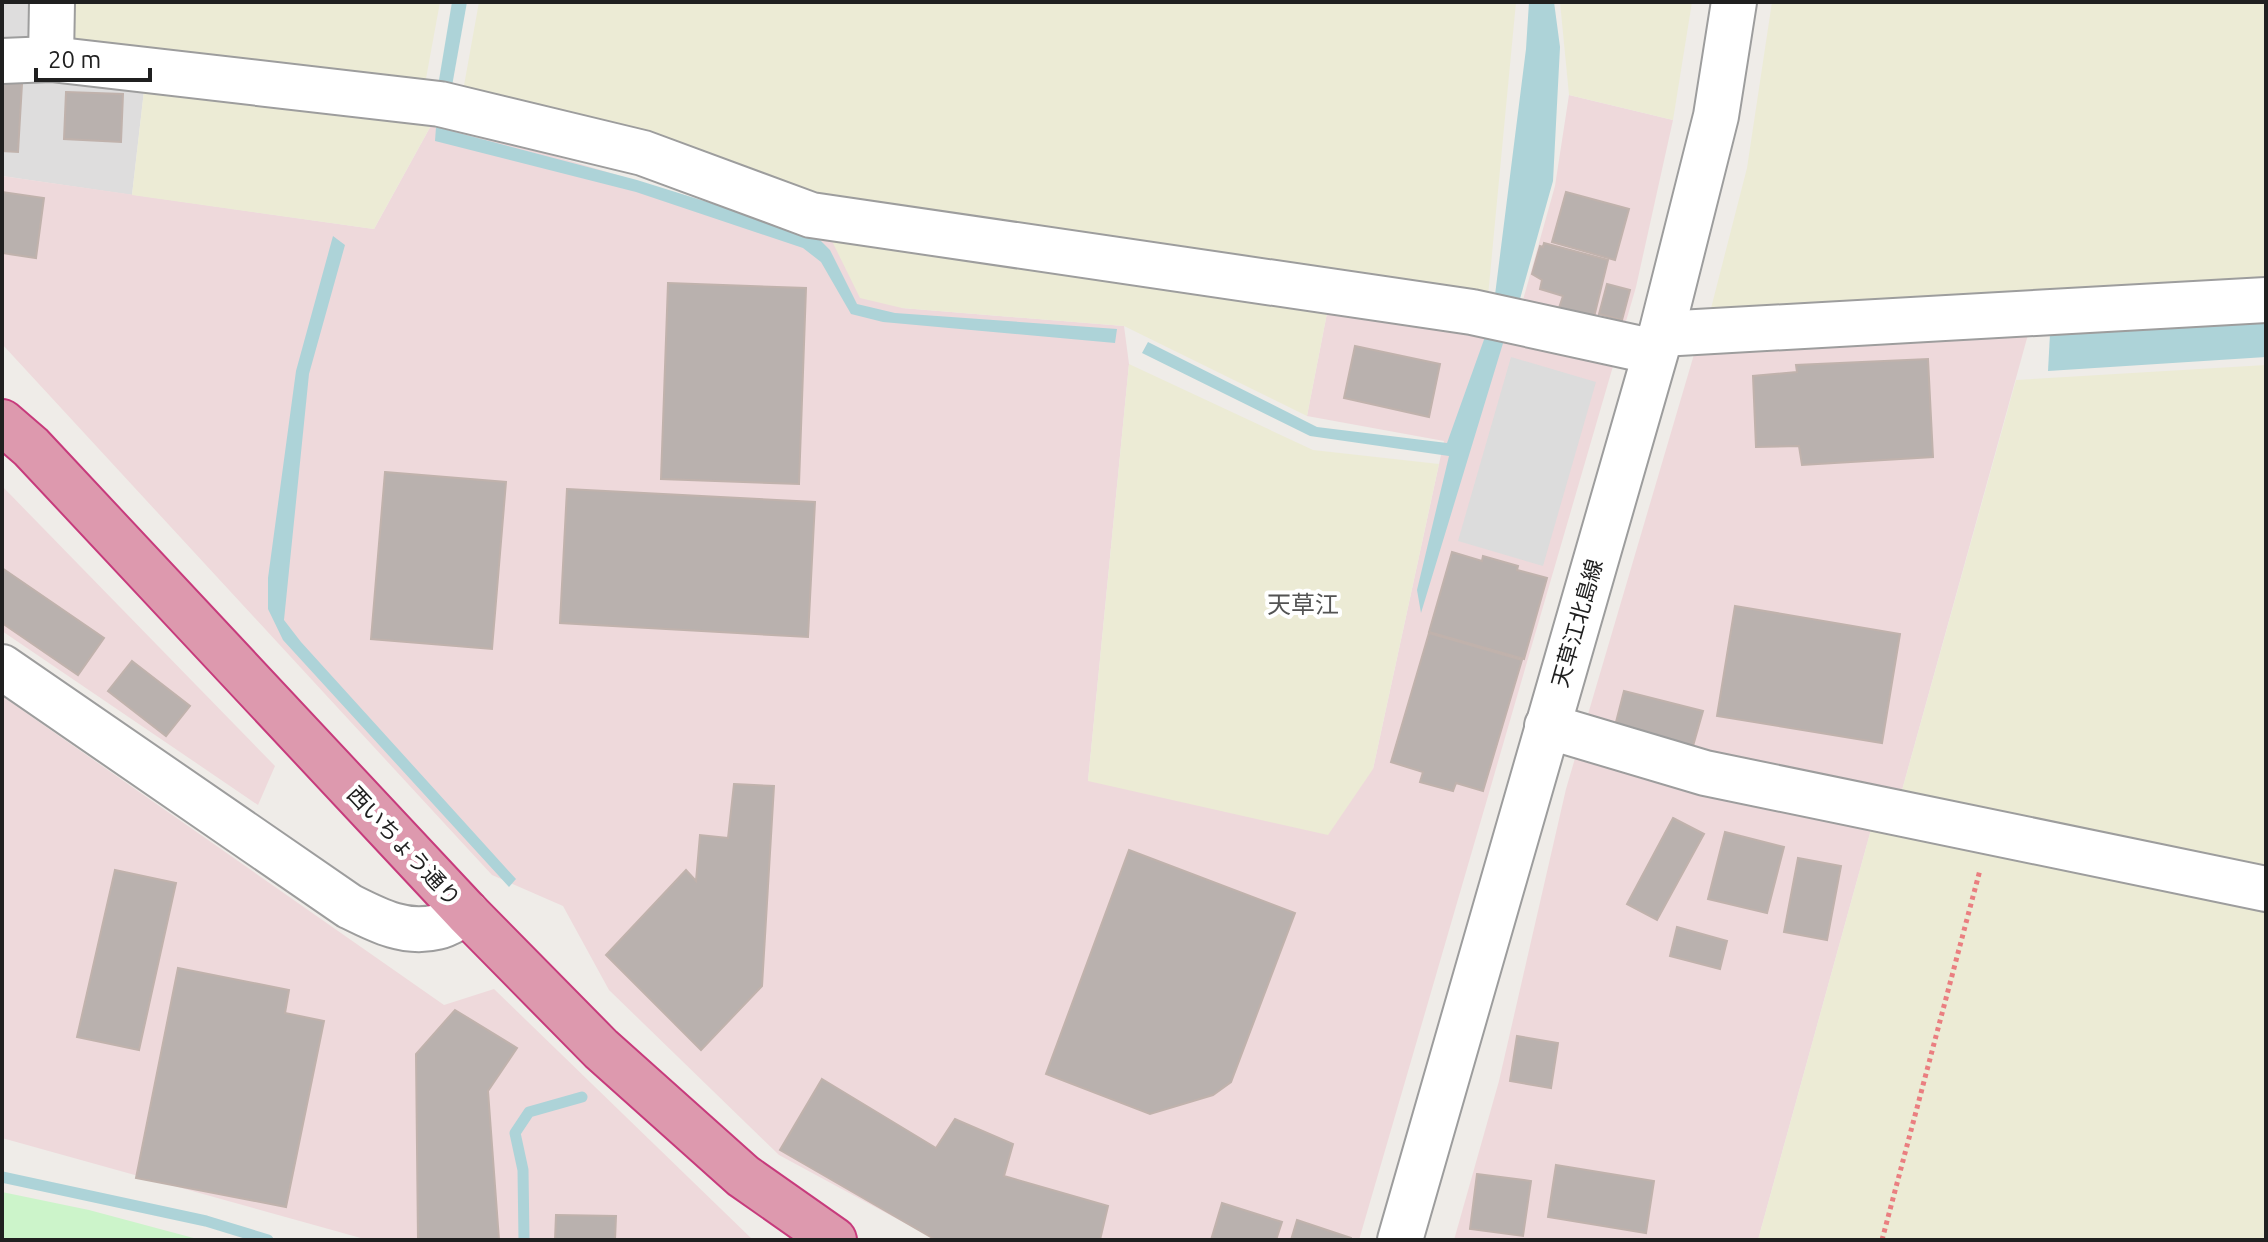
<svg xmlns="http://www.w3.org/2000/svg" width="2268" height="1242" font-family="Ubuntu,'Noto Sans JP',sans-serif">
	<rect width="100%" height="100%" fill="#efece8"/>
	<polygon fill="#dedddd" points="2,2 41,2 145,82 132,195 2,176"/>
	<g fill="#eed9db">
		<polygon points="1569,95 1673,120 1636,287 1359,1240 936,1240 779,1155 609,990 563,906 492,875 2,344 2,176 374,229 434,120 831,239 902,308 1124,326 1129,364 1088,781 1373,769 1444,441 1307,416 1328,308 1478,335 1523,300 1555,186"/>
		<polygon points="2029,331 1901,794 1872,826 1758,1240 1454,1240 1499,1081 1566,789 1695,351"/>
		<polygon points="2,486 275,766 258,805 2,631"/>
		<polygon points="2,696 444,1005 494,989 753,1240 368,1240 2,1138"/>
	</g>
	<g fill="#ecebd5">
		<polygon points="70,2 440,2 425,84 68,42"/>
		<polygon points="479,2 1516,2 1488,296 825,197 656,135 463,91"/>
		<polygon points="1560,2 1692,2 1673,120 1569,95"/>
		<polygon points="1772,2 2266,2 2266,286 1708,320 1747,168"/>
		<polygon points="145,82 434,120 374,229 132,195"/>
		<polygon points="831,239 1328,308 1307,416 1124,326 902,308 860,298"/>
		<polygon points="1129,364 1313,450 1439,464 1373,769 1328,835 1088,781"/>
		<polygon points="2266,365 2266,869 1901,794 2016,380"/>
		<polygon points="1872,826 2266,909 2266,1240 1758,1240"/>
	</g>
	<polygon fill="#ccf4ca" points="2,1192 89,1210 201,1240 2,1240"/>
	<polygon fill="#dcdcdc" points="1511,357 1596,382 1543,566 1458,541"/>
	<g fill="#add3d8">
		<polygon points="452,2 467,2 452,86 438,86"/>
		<polygon points="1529,2 1554,2 1560,47 1553,181 1520,299 1495,295 1526,49"/>
		<polygon points="436,127 637,180 816,236 830,250 857,304 895,313 1117,329 1115,343 883,322 851,314 821,262 803,248 636,192 435,141"/>
		<polygon points="333,236 345,245 309,374 284,620 301,642 516,879 509,887 283,640 268,609 268,578 296,371"/>
		<polygon points="2266,320 2266,357 2048,371 2050,334"/>
		<polygon points="1486,334 1504,340 1421,613 1417,590 1449,456 1310,436 1142,353 1148,342 1317,427 1447,443"/>
	</g>
	<g fill="none" stroke-linecap="round" stroke-linejoin="round">
		<g stroke="#add3d8" stroke-width="11">
			<polyline points="2,1177 206,1221 268,1240"/>
			<polyline points="524,1240 523,1170 515,1133 529,1112 582,1097"/>
		</g>
	</g>
	<g fill="#b9b1ae" stroke="#c0b2ac" stroke-width="2">
		<polygon points="2,83 22,84 18,152 2,151"/>
		<polygon points="66,92 123,94 121,142 64,139"/>
		<polygon points="2,192 44,198 36,258 2,253"/>
		<polygon points="1566,192 1629,209 1615,260 1552,242"/>
		<polygon points="1544,243 1608,260 1594,317 1559,308 1563,296 1540,289 1542,280 1532,274 1540,246 1543,247"/>
		<polygon points="668,283 806,288 799,484 661,479"/>
		<polygon points="1607,284 1630,290 1622,320 1599,314"/>
		<polygon points="1355,346 1440,364 1429,417 1344,398"/>
		<polygon points="1928,359 1933,457 1802,465 1799,446 1756,447 1753,376 1797,372 1796,365"/>
		<polygon points="385,472 506,482 492,649 371,639"/>
		<polygon points="567,489 815,502 808,637 560,623"/>
		<polygon points="1452,552 1482,561 1483,556 1518,566 1517,570 1547,578 1524,659 1429,632"/>
		<polygon points="2,568 104,638 78,675 2,623"/>
		<polygon points="1735,606 1900,634 1882,743 1717,716"/>
		<polygon points="1429,633 1522,660 1483,791 1456,783 1453,791 1420,782 1423,772 1391,762"/>
		<polygon points="132,661 190,706 166,736 108,691"/>
		<polygon points="1624,691 1703,711 1693,746 1615,726"/>
		<polygon points="734,784 774,786 762,986 701,1050 606,955 686,870 696,881 700,835 728,838"/>
		<polygon points="1673,818 1704,834 1657,920 1627,904"/>
		<polygon points="1725,832 1784,847 1767,913 1708,899"/>
		<polygon points="1129,850 1295,913 1231,1082 1213,1095 1150,1114 1046,1074"/>
		<polygon points="1798,858 1841,866 1827,940 1784,932"/>
		<polygon points="115,870 176,883 139,1050 77,1037"/>
		<polygon points="1677,927 1727,941 1720,969 1670,956"/>
		<polygon points="178,968 289,990 285,1013 324,1021 286,1207 136,1178"/>
		<polygon points="455,1010 517,1048 488,1091 499,1240 418,1240 416,1054"/>
		<polygon points="1517,1036 1558,1043 1551,1088 1510,1081"/>
		<polygon points="822,1079 936,1148 955,1119 1013,1144 1004,1176 1108,1206 1100,1240 936,1240 780,1150"/>
		<polygon points="1556,1165 1654,1181 1646,1233 1548,1217"/>
		<polygon points="1477,1174 1531,1181 1523,1236 1470,1229"/>
		<polygon points="1222,1203 1282,1222 1276,1240 1211,1240"/>
		<polygon points="556,1215 616,1216 615,1240 555,1240"/>
		<polygon points="1297,1220 1351,1238 1351,1240 1291,1240"/>
	</g>
	<g fill="none" stroke-linecap="round" stroke-linejoin="round">
		<g stroke="#9d9d9d" stroke-width="48">
			<g id="minor">
				<polyline points="51,59 52,2"/>
				<polyline points="2,61 51,59 440,104 643,153 811,215 1472,312 1655,352"/>
				<polyline points="1661,334 2266,300"/>
				<path d="M2,667L349,906C377,920 405,935 437,927C447,925 458,917 467,913"/>
				<polyline points="1547,726 1705,773 2266,889"/>
				<polyline points="1400,1240 1661,334 1716,116 1734,2"/>
			</g>
		</g>
		<g stroke="#c73b7c" stroke-width="48">
			<polyline id="highway" points="2,422 31,447 467,913 601,1049 743,1176 834,1240"/>
		</g>
		<polyline stroke="#ea7e80" stroke-width="5" stroke-dasharray="4 4" stroke-linecap="butt" points="1882,1240 1980,870"/>
		<use href="#minor" stroke="#fff" stroke-width="44"/>
		<use href="#highway" stroke="#dd99ae" stroke-width="44"/>
	</g>
	<g text-anchor="middle" stroke-width="8" stroke-linejoin="round" paint-order="stroke">
		<g font-size="22" fill="#202020" stroke="#fff">
			<text transform="translate(1577 623) rotate(-74)" y="8">天草江北島線</text>
			<text transform="translate(404 846) rotate(47)" y="8">西いちょう通り</text>
		</g>
		<g font-size="24" fill="#535353" stroke="#fff">
			<text x="1303" y="613">天草江</text>
		</g>
	</g>
	<rect width="2268" height="1242" fill="none" stroke="#202020" stroke-width="8"/>
	<path d="M36 68v12h114v-12" fill="none" stroke="#202020" stroke-width="4"/>
	<text x="48" y="68" font-size="24" fill="#202020" stroke="#ffffff" stroke-width="6" paint-order="stroke">20 m</text>
</svg>
